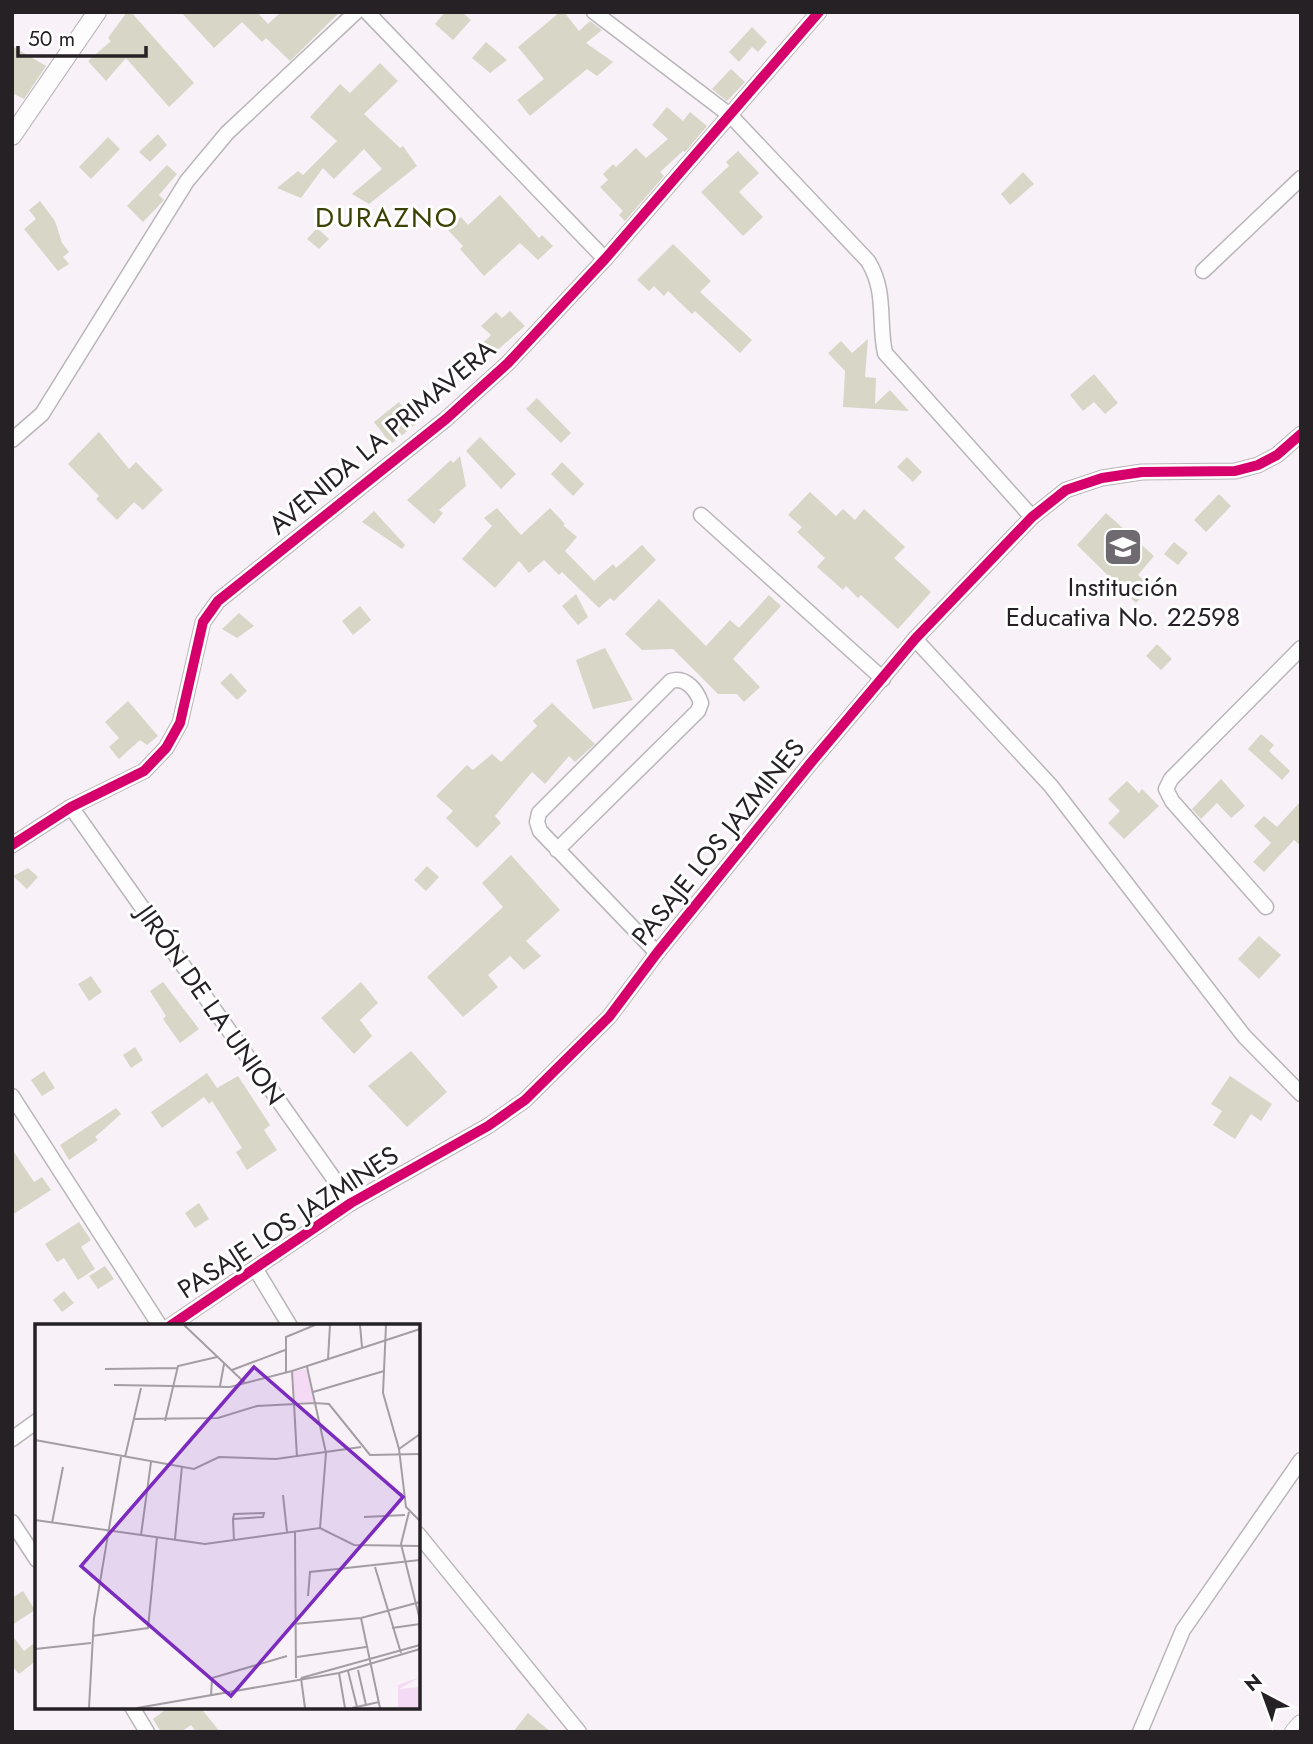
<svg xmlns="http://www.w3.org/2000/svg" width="1313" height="1744" font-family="Jost,sans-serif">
	<rect width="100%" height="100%" fill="#f8f2f8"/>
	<g fill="#d7d6c7">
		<polygon points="127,12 131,12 194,83 169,107 126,58 106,81 88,61 111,41 108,38"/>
		<polygon points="181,12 257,12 268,24 281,12 340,12 290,61 266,38 262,42 242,22 214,48"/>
		<polygon points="445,12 462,12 471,20 453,40 435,24"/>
		<polygon points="560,12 564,12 579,31 590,21 602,30 586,43 613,62 597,76 587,69 530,116 517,100 544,79 518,47"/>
		<polygon points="752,27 767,42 758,52 752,47 739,62 729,52"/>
		<polygon points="486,42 507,60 490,73 472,58"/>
		<polygon points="12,46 46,66 24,99 12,93"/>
		<polygon points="380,63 398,81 364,114 400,148 403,146 417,166 369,204 352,194 382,169 364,149 334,179 323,168 301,198 277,188 298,171 303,175 337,141 310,117 340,84 350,93"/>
		<polygon points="731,69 745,82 727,101 712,89"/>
		<polygon points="667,107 683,121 690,112 707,126 685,152 683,151 660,172 664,176 625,221 619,215 623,211 600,187 608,180 603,174 613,164 616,167 636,148 646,158 668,139 652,125"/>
		<polygon points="158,134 167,145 150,162 139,152"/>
		<polygon points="108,137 120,149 91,179 79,167"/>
		<polygon points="738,151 759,173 739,192 763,217 743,236 701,192 729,166 726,162"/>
		<polygon points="167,165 177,174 159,195 164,200 143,222 127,206"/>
		<polygon points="1023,172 1034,184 1010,205 1001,194"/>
		<polygon points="500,195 539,238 542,235 553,246 538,260 520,243 484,276 460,249 463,246 447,229 461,217 468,225"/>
		<polygon points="40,201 55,221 62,243 69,252 63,257 69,264 58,271 24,229 36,219 29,210"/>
		<polygon points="317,228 329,239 319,249 307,239"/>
		<polygon points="673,244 711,281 700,292 752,340 740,353 695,311 692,314 668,291 664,296 654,286 649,291 637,280"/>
		<polygon points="510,311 525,326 494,353 483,343 491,335 481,326 496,312 502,318"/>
		<polygon points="868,339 865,377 876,378 875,404 890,390 909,411 843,407 845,371 828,353 841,341 852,353"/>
		<polygon points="1094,374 1118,403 1105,414 1094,402 1083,411 1070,395"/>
		<polygon points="537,398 571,433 561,443 526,409"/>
		<polygon points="399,402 416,424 391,444 374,422"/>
		<polygon points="99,432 129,469 136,462 163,490 143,510 134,502 117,520 96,499 99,496 68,464"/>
		<polygon points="480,437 516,474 501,489 466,451"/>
		<polygon points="460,456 466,486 439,510 443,513 434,524 407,500 451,460 453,463"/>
		<polygon points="907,457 922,472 913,482 897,467"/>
		<polygon points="562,462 584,484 573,496 551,474"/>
		<polygon points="810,492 836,516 843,509 855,520 864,509 905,547 894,558 931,592 898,629 861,595 858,598 846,586 843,590 817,567 825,558 797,532 802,527 788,515"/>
		<polygon points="1219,494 1231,506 1206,532 1194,520"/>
		<polygon points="497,508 521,535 550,508 565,524 563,525 577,537 565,551 594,581 613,564 616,568 642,545 656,560 614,601 610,598 599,608 562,572 559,575 544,560 529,573 519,561 495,588 462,559 492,526 484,518"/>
		<polygon points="374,511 405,545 402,549 362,522"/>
		<polygon points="1106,513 1154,556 1138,575 1151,587 1136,603 1077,545"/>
		<polygon points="1174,542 1188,553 1178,565 1164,554"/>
		<polygon points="576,594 588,617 578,625 562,606"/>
		<polygon points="769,595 781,606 733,659 760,687 744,702 737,694 718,694 673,649 642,650 625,634 659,599 706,646 730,620 739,628"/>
		<polygon points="360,606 371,620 353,635 342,621"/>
		<polygon points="239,613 254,626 237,638 222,629"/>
		<polygon points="1157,644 1172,659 1161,670 1146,656"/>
		<polygon points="605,648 633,700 593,709 576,660"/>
		<polygon points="231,673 247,691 237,700 220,683"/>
		<polygon points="128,701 158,736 147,745 140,740 119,759 109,747 119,738 105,722"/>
		<polygon points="552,703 595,744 575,762 569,756 545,784 532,772 495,816 501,823 477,848 446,818 453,811 436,796 467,765 473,770 492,754 501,762 537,726 533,721"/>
		<polygon points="1261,734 1274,745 1269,751 1290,771 1282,780 1248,749"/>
		<polygon points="1221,779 1245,806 1231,818 1217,803 1201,819 1192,809"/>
		<polygon points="1127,781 1139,793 1142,789 1159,806 1124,839 1108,823 1120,811 1108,799"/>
		<polygon points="1301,801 1301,846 1294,840 1264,872 1253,862 1271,843 1254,826 1264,816 1277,827"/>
		<polygon points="511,855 560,910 526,941 541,956 524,970 510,956 488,975 498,987 463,1017 427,977 503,907 482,883"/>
		<polygon points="427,866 439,877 426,891 414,880"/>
		<polygon points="28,868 38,877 27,889 13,876"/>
		<polygon points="1259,936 1281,955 1259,979 1238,959"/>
		<polygon points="91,976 102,992 89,1001 78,984"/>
		<polygon points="163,982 199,1029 180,1043 163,1019 166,1016 150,991"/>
		<polygon points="361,982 378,1003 360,1020 372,1036 354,1054 321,1018"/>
		<polygon points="135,1047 143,1060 131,1068 123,1055"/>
		<polygon points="411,1051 447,1092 407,1127 368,1086"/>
		<polygon points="44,1071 55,1088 42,1096 31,1080"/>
		<polygon points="207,1073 217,1088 238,1076 270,1125 264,1130 277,1150 247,1170 236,1152 242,1148 212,1101 209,1104 204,1097 162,1128 151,1112"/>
		<polygon points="1230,1076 1272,1104 1261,1121 1251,1114 1235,1139 1213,1125 1222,1111 1211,1104"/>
		<polygon points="116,1108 121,1114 95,1137 98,1140 69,1160 60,1145"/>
		<polygon points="12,1149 34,1182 42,1177 51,1190 12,1215"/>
		<polygon points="199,1203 209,1219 195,1228 185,1213"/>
		<polygon points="79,1222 91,1240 81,1247 95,1269 78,1280 64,1258 57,1262 45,1244"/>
		<polygon points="105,1266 114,1279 98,1289 89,1276"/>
		<polygon points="64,1291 74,1303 62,1312 53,1300"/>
		<polygon points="23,1591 35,1610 12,1625 12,1598"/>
		<polygon points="12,1635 24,1651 37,1641 37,1660 19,1674 12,1666"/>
		<polygon points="169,1707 200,1707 220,1732 196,1732 191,1725 181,1732 161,1732 153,1719"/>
		<polygon points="528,1713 551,1732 513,1732"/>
	</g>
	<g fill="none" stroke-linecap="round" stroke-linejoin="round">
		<g stroke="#b9b5b9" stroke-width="17">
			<g id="minor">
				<polyline points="367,12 605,259"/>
				<path d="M594,12L731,116L868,261C887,292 878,321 885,353L1032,517"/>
				<polyline points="1203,271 1301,178"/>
				<polyline points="12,440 42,414 187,181 227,133 356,12"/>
				<polyline points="701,515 883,679"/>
				<polyline points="915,639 1051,786 1244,1036 1301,1094"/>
				<polyline points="71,807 351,1203"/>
				<polyline points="12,845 71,807 144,771 166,748 180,723 203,622 218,601 446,419 508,363 605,259 819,12"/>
				<path d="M557,850L698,711L701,703C697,691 686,676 671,681L539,813L537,822L540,831L657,953"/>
				<polyline points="1266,907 1172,801 1166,789 1171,779 1301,648"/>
				<polyline points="12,1096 160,1326"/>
				<polyline points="255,1268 290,1326"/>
				<polyline points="170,1326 351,1203 488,1126 525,1100 609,1017 657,953 809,765 915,639 1032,517 1066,490 1102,478 1142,472 1235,471 1258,465 1277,455 1301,434"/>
				<polyline points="12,1439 37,1421"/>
				<polyline points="12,1522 37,1560"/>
				<polyline points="418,1534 579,1732"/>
				<polyline points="132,1707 147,1732"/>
				<polyline points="1140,1732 1183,1630 1301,1460"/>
			</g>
		</g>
		<g stroke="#b9b5b9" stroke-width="20">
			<g id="tertiary">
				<polyline points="12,136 97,12"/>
				<polyline points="1294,1732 1301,1724"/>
			</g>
		</g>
		<use href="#minor" stroke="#fefdfe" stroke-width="14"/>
		<use href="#tertiary" stroke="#fefdfe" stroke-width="18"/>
		<g stroke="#fff" stroke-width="15">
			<g id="cycleway">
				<polyline points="12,845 71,807 144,771 166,748 180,723 203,622 218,601 446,419 508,363 605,259 819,12"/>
				<polyline points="170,1326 351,1203 488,1126 525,1100 609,1017 657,953 809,765 915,639 1032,517 1066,490 1102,478 1142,472 1235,471 1258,465 1277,455 1301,434"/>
			</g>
		</g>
		<use href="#cycleway" stroke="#d6006c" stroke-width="10"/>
	</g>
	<defs>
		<g id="school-square" transform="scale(2.0125)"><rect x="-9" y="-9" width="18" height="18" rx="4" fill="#6f6a6f" stroke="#fff"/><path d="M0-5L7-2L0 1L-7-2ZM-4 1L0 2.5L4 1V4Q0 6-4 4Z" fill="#fff"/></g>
	</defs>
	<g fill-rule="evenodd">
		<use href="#school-square" x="1123" y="547"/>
	</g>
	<g text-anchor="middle" stroke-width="6" stroke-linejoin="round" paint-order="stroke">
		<g font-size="26" fill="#252125" stroke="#fff">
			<text transform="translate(382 437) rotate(-40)" y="9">AVENIDA LA PRIMAVERA</text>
			<text transform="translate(718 842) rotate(-51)" y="9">PASAJE LOS JAZMINES</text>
			<text transform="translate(211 1005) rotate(55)" y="9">JIRÓN DE LA UNION</text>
			<text transform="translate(288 1222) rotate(-33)" y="9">PASAJE LOS JAZMINES</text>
		</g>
		<g font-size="26" fill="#252125" stroke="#fff">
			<text x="1123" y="596">Institución<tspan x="1123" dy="30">Educativa No. 22598</tspan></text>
		</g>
		<g font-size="28" letter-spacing="2" fill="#3c4203" stroke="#fff">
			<text x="387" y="227">DURAZNO</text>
		</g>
	</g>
	<g transform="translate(35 1324)">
		<rect width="385" height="385" fill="#f8f2f8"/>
		<path d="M271,45L279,78L260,79L258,48ZM385,353L364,365L385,363V384H363V361Z" fill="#f5daf6"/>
		<path fill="none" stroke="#a49ea4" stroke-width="2" d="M149,1L210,59M325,1L327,23M351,1L348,69L364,125L371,183L385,197M293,35L295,1M272,43L280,79L259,80L257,47L385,5M70,45L142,44M197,46L250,26M251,48V13L280,1M79,61L195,63L257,47M185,62L189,40M278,68L349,47M98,95L183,94L222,82L259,80L262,133M130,97L143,42L182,33M0,116L159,145L184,133L241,135L326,123M364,125L385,110M90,133L106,64M248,171L252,208M374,188L366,220L385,296M329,193L370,191M198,195L228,193L229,189L199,190L198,195L199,217M0,196L170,220L285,204L319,221L385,222M17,199L28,143M285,204L291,129L280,79L294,80L335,131L385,130M260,207L261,354M106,211L116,138M140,215L147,142M340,243L366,329M273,272L275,248L385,236M326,294L345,384M259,300L326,294L385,278M357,304L385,300M57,312L113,304L122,213M0,325L56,319M262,333L331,323M323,346L331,381M313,347L322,383M304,349L310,384M266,354L385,321M266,354L270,384M176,372L177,354L252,332M54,384L59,294L86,133M102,384L304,349L385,325M317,384L344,378"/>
		<path fill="#7b2cbf" fill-opacity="0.15" stroke="#7b2cbf" stroke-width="3.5" d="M219,43L368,173L196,372L46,242Z"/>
		<rect width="385" height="385" fill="none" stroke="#252125" stroke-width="3.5"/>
	</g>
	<rect width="1313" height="1744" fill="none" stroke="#252125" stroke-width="28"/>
	<g transform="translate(1264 1695) rotate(319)" stroke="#ffffff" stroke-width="5" paint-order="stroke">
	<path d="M0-5L12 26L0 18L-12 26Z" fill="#252125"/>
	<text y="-10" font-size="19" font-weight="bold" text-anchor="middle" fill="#252125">N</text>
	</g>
	<path d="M18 46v10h128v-10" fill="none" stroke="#252125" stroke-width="3.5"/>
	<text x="28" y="46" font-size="21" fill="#252125" stroke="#ffffff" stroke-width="5" paint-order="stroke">50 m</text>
</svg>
